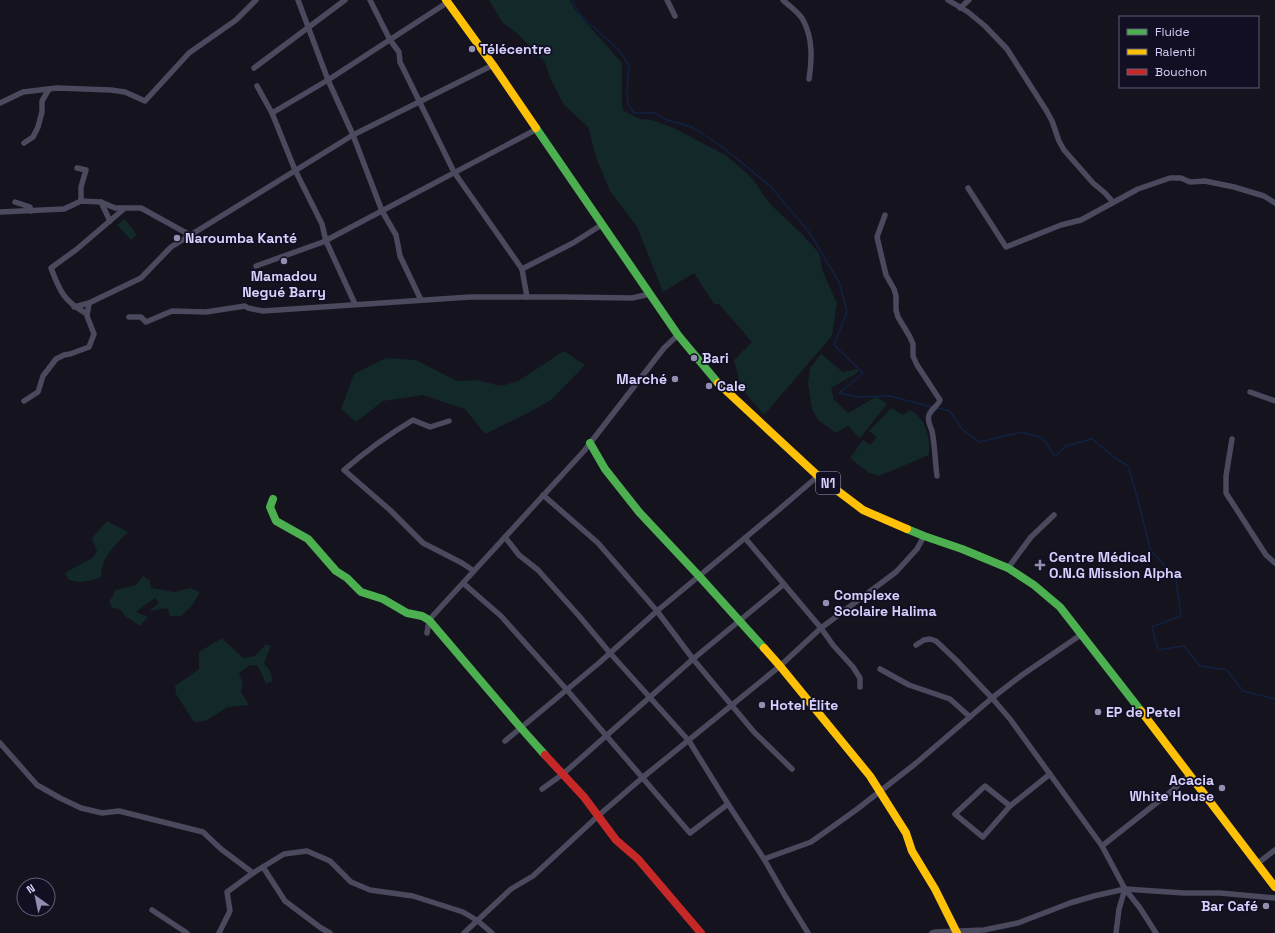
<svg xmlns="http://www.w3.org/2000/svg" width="1275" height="933" font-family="'Space Grotesk',sans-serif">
	<rect width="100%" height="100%" fill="#15131e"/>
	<g fill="#122829">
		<polygon points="489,0 570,0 576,11 622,63 622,105 624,111 640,119 652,120 674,128 727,156 752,178 770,204 802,234 819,253 823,272 837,303 832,336 764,415 741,388 734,360 752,342 719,304 714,304 694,273 663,292 637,227 610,191 597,160 588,127 564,105 552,82 544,61 519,35 502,22"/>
		<polygon points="125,219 137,235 131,240 117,225"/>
		<polygon points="564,351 585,365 551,400 530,412 485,434 465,409 423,395 383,401 356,422 341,409 354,374 386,358 416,360 457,381 476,380 501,386 518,381"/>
		<polygon points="821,354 843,372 857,369 859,372 831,388 834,400 848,413 876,397 887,404 860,438 848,426 836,433 818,420 812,409 808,384 810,368"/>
		<path d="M891,408L903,415L910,410C926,418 931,439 929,455L879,476L869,473L850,458L863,440L870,445L877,437L869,431Z"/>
		<path d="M107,521L128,532C114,547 102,555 101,577C89,581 82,584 69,580L65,573L92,558L97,552L92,538Z"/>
		<polygon points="143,576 150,580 151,588 175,592 190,588 200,592 191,607 181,616 170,616 167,608 149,611 159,603 155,598 136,612 148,617 140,626 125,616 120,609 112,608 109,601 113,596 115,590 136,585"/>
		<polygon points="222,638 243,658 255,656 266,644 271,646 264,663 270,671 273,681 266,684 258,666 250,665 239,673 243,683 241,692 249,705 228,707 205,721 194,722 176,694 175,686 199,669 199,652"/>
	</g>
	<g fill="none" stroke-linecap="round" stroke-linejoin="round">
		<g stroke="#102241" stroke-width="1.5">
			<polyline points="572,0 581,16 618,49 629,65 627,92 628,104 634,113 655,113 664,119 692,127 725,149 770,186 809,232 839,282 847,312 834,345 863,373 839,393 858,397 890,396 932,407"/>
			<polyline points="937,408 950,411 963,430 979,442 1022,432 1042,438 1055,456 1066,446 1092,439 1114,457 1128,466 1139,504 1150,549 1176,579 1181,616 1152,627 1158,650 1184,646 1200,666 1227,670 1243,691 1275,699"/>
		</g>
		<g stroke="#4a495e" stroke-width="5.5">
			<polyline points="298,0 328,80 353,135 382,211 396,235 400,256 421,300"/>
			<polyline points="370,0 390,40 399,52 400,62 454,172 522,269 527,297"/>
			<polyline points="667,0 675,16"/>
			<path d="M783,0C789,6 799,12 803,20C813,38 812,59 809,79"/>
			<polyline points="948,0 968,12 985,26 1007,49 1046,110 1052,121 1059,141 1064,150 1093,183 1105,193 1113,202"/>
			<polyline points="960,8 969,0"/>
			<polyline points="254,68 345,0"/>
			<polyline points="257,86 272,113 295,170 322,224 326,241 355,304"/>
			<polyline points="0,103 23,92 57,88 111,90 125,92 145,101 189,53 236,20 256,0"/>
			<polyline points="272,113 328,80 448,2"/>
			<polyline points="24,143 33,137 38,127 42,112 42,101 49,89"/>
			<polyline points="77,168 86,170 81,187 81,201"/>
			<polyline points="968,188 1006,247 1061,225 1081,220 1138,189 1170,178 1181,178 1190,182 1205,181 1234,187 1264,196 1275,203"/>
			<polyline points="15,202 30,207 31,211"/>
			<polyline points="101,202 110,221"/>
			<polyline points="0,212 64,209 81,201 101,202 115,208 141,208 190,235"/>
			<path d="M885,215L877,237L886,275L894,289L896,296V310L898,317L910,337L913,344V356L917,365L940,400C938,406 931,409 929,415C927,421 930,425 932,431C935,445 935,461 937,476"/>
			<polyline points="256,266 323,242 537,129"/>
			<polyline points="522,269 573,243 603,224"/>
			<polyline points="74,307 89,303"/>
			<path d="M87,314C64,301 60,292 51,268L77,249L125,208"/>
			<polyline points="129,317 141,317 146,322 172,311 206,312 245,306 248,308 263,311 470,297 563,297 632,298 650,294"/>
			<polyline points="1250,392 1275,401"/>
			<polyline points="24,401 38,392 43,376 56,359 64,355 70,354 89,347 94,334 87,316 89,303 141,278 171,247 353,135 493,65"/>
			<path d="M449,421L430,427L413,420C388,435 366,451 344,470L390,510L423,543L462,563L474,571"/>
			<polyline points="1232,439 1226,476 1226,493 1266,555 1275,563"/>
			<polyline points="543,495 598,543 657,611 693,659 754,732 792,769"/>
			<polyline points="505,537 519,555 538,570 580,617 610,653 689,741 728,804 764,859 784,894 808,933"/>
			<polyline points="745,538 821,628 833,645 853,667 860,678 860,687"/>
			<polyline points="1008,568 1031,537 1054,515"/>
			<polyline points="463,583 501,616 567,690 690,833 728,804"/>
			<polyline points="427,633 429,620 584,451 664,348 678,335"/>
			<polyline points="916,645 924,640 930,639 936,641 957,661 992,698 1010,719 1102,846 1125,889 1140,908 1156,933"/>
			<polyline points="880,669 909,685 950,699 970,717"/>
			<polyline points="505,741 599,663 657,611 775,513 818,476"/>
			<polyline points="0,743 37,785 60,798 81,808 102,813 119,811 203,832 221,849 253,873"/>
			<polyline points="542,789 563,774 693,659 784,584"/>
			<polyline points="1010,806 985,786 955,814 983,837 1010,806 1050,774"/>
			<polyline points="1102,846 1173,790 1189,775"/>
			<polyline points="764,859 811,842 856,810 915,764 992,698 1022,675 1082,634"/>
			<polyline points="1258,863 1275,850"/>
			<polyline points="263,867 285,901 321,928 330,933"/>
			<polyline points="152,910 187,933"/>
			<polyline points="219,933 230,911 227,892 253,873 284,854 307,851 330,861 351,882 370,890 413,896 463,912 478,921 492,933"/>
			<polyline points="464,933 511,889 533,876 598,816 642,778 780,666 821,628 896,572 917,549 924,536"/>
			<polyline points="932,933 936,932 984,930 1018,923 1070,903 1094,896 1125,889 1184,893 1220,893 1275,898"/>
			<polyline points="1116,933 1119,909 1125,889"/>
		</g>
		<g stroke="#4caf50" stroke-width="8">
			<polyline points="536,128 678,335 718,383"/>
			<polyline points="590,443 605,469 639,512 699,576 764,648"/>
			<polyline points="273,499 270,507 276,521 308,539 336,571 347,578 361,592 383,599 407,613 422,616 429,620 521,728 545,755"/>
			<polyline points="907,529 924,536 962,549 1008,568 1034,585 1060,607 1141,711"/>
		</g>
		<g stroke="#ffc107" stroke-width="8">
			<polyline points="446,0 493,65 536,128"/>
			<polyline points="718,383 818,476 863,510 907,529"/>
			<polyline points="764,648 780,666 870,776 906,833 912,851 935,889 957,933"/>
			<polyline points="1141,711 1275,887"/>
		</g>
		<polyline stroke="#c62828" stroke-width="8" points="545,755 584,797 616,840 638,859 701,933"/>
	</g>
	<g fill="#938eaf" stroke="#120f22" stroke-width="1.5">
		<circle cx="472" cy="49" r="4"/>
		<circle cx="177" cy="238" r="4"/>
		<circle cx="284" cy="261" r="4"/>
		<circle cx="694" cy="358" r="4"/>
		<circle cx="675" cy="379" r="4"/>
		<circle cx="709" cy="386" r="4"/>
		<path d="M1038 559h4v4h4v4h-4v4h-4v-4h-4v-4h4z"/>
		<circle cx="826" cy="603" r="4"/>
		<circle cx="762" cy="705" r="4"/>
		<circle cx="1098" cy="712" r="4"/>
		<circle cx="1222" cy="788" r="4"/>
		<circle cx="1266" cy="906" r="4"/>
	</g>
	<g text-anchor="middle" stroke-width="3.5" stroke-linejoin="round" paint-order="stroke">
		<rect fill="#120f22" stroke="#9c97bb" stroke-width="1" x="816" y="472" width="24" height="22" rx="3"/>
		<g font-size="13" font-weight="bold" fill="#d7d1fd">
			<text x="828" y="488">N1</text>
		</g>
		<g font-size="14" font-weight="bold" fill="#d7d1fd" stroke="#120f22" text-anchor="start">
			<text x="480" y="54">Télécentre</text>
			<text x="185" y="243">Naroumba Kanté</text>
			<text x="284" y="281" text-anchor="middle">Mamadou<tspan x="284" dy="16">Negué Barry</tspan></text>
			<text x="702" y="363">Bari</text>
			<text x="667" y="384" text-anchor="end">Marché</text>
			<text x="717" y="391">Cale</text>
			<text x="1049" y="562">Centre Médical<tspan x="1049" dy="16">O.N.G Mission Alpha</tspan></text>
			<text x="834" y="600">Complexe<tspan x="834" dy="16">Scolaire Halima</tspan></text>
			<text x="770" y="710">Hotel Élite</text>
			<text x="1106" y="717">EP de Petel</text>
			<text x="1214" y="785" text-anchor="end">Acacia<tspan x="1214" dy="16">White House</tspan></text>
			<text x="1258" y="911" text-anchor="end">Bar Café</text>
		</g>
	</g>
	<rect x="1119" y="16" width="140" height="72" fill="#120f22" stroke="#615d7a"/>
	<rect x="1127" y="29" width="20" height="6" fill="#4caf50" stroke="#615d7a"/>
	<text x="1155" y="36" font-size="12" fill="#d7d1fd">Fluide</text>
	<rect x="1127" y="49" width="20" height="6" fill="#ffc107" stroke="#615d7a"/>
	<text x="1155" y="56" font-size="12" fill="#d7d1fd">Ralenti</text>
	<rect x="1127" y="69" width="20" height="6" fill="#c62828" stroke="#615d7a"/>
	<text x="1155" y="76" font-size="12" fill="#d7d1fd">Bouchon</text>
	<g transform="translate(36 897) rotate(327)"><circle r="19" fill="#120f22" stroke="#615d7a"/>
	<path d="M0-3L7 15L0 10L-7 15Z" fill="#938eaf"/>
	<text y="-6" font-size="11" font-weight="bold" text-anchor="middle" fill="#d7d1fd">N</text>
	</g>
</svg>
